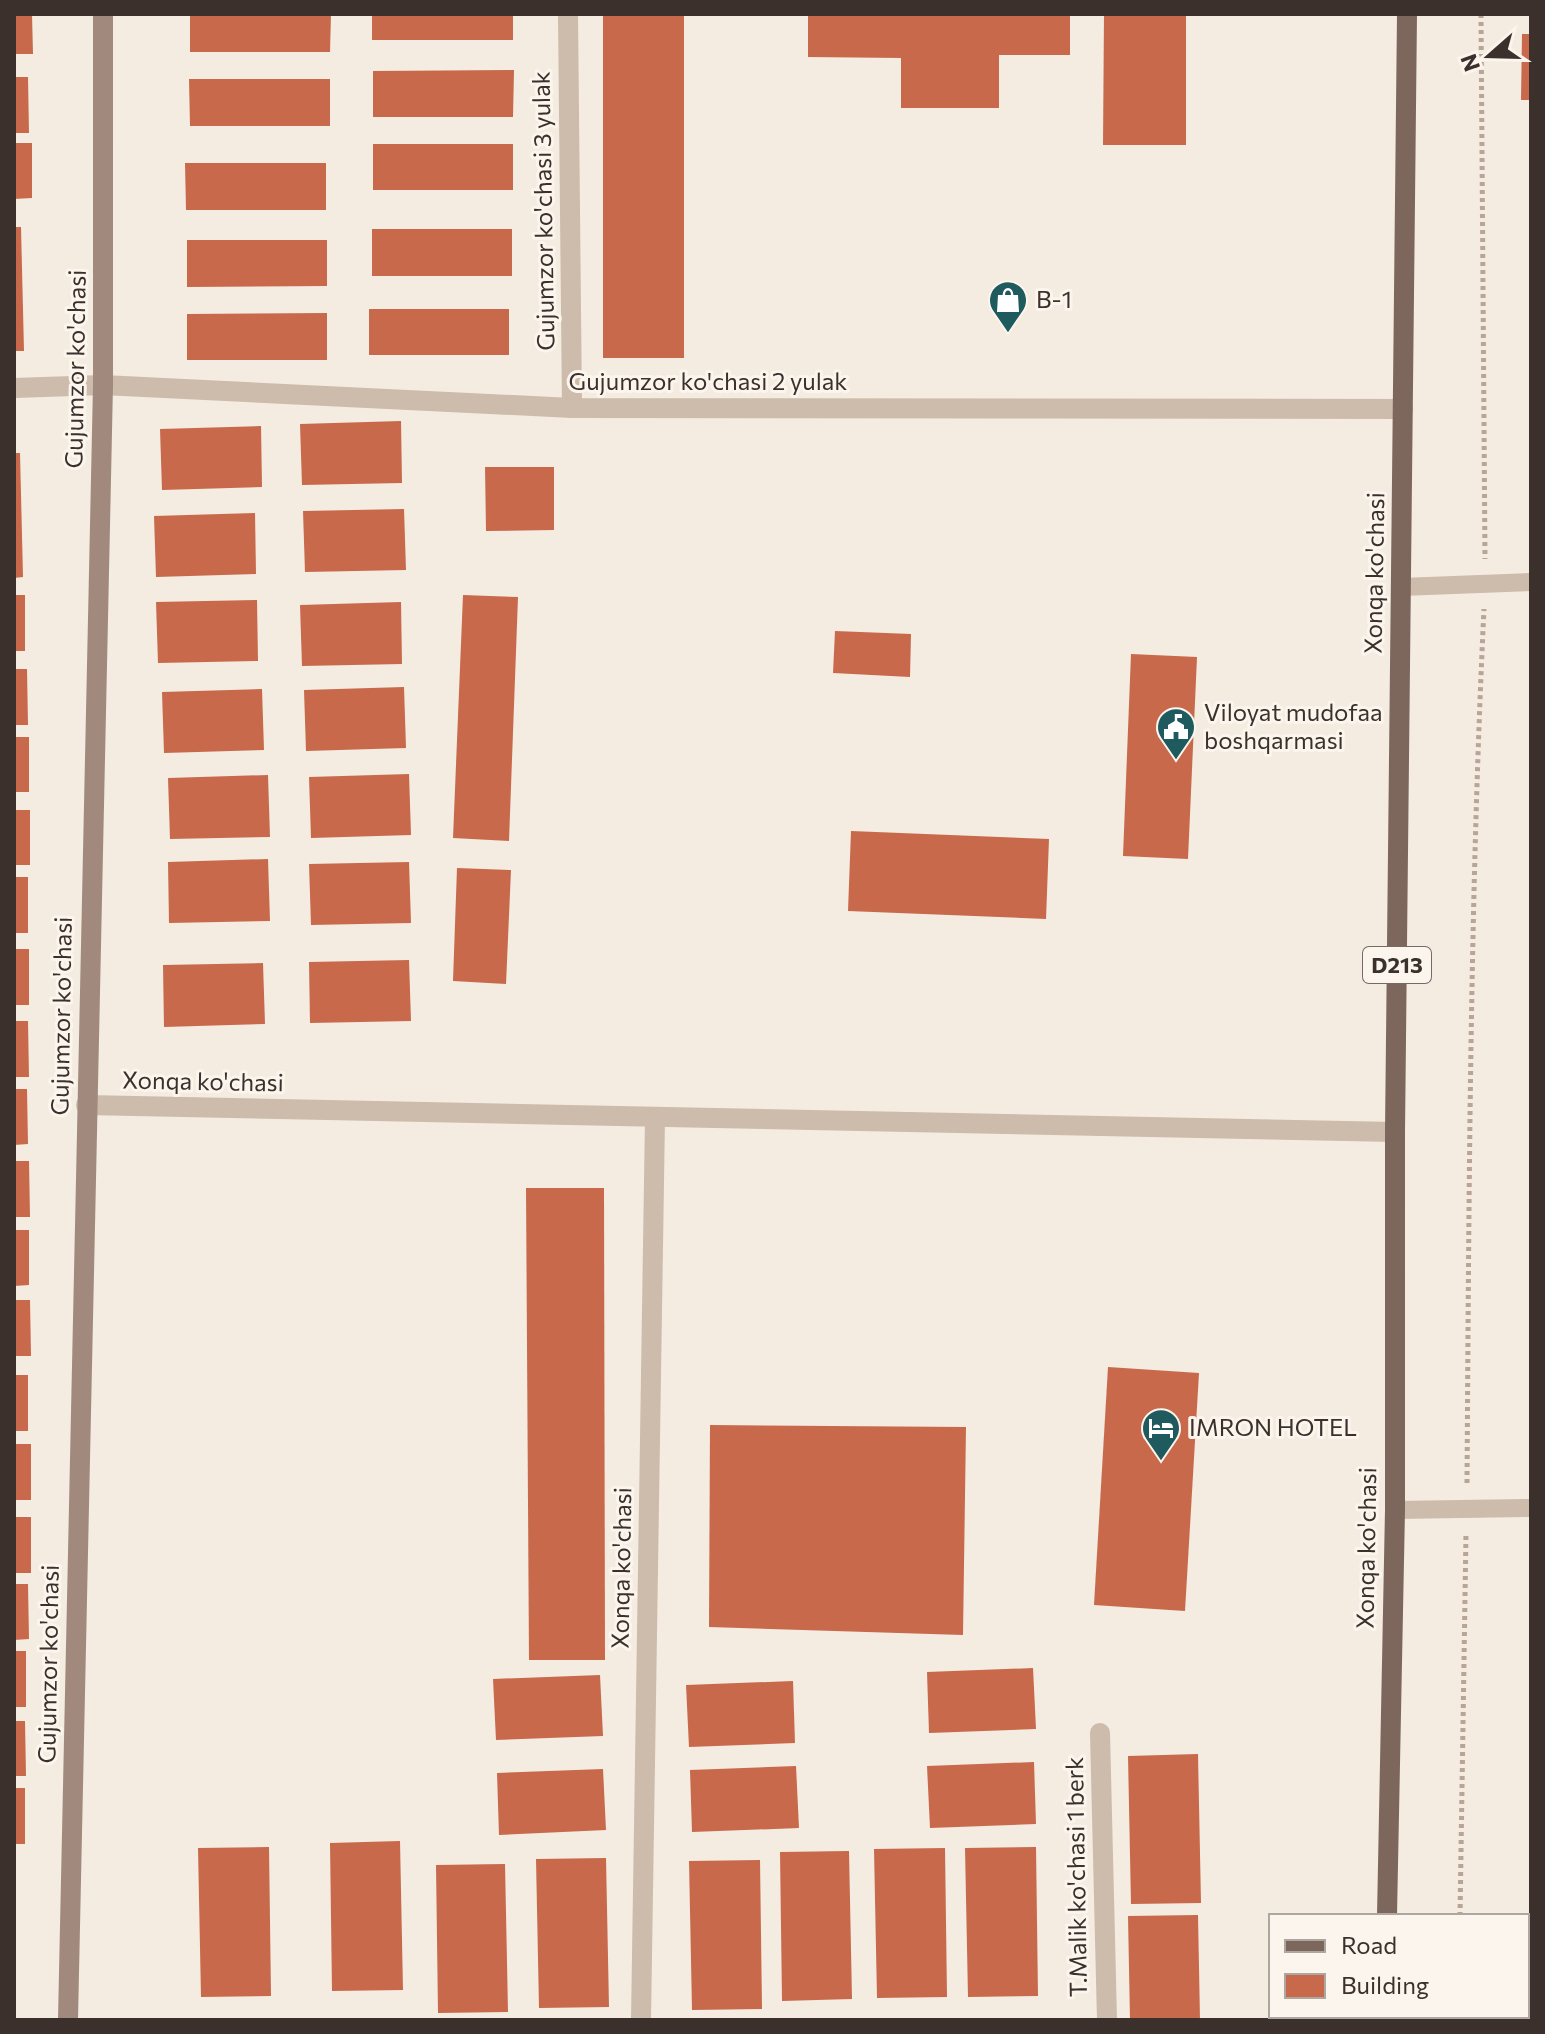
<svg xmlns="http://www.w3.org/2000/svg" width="1545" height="2034" font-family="Commissioner,sans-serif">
	<rect width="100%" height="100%" fill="#f4ebe1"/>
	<g fill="#c8694b">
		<polygon points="14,14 32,14 33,54 14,54"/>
		<polygon points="190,14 331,14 330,52 190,52"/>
		<rect x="372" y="14" width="141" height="26"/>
		<rect x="603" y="14" width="81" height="344"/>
		<polygon points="808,14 1070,14 1070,55 999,55 999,108 901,108 901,58 808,57"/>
		<polygon points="1104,14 1186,14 1186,145 1103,145"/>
		<polygon points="1522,34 1531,34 1531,100 1521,100"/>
		<polygon points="514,70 513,117 373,117 373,71"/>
		<polygon points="14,77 28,77 29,133 14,133"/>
		<polygon points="189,79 330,79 330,126 190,126"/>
		<polygon points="14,143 32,143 32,198 14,199"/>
		<rect x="373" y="144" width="140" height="46"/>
		<polygon points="185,163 326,163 326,210 186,210"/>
		<polygon points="14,227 21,227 24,351 14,351"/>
		<rect x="372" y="229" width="140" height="47"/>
		<polygon points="187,240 327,240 327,286 187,287"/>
		<rect x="369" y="309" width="140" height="46"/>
		<polygon points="327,313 327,360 187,360 187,314"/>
		<polygon points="401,421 402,483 302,485 300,424"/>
		<polygon points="261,426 262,487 162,490 160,429"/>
		<polygon points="14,453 20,453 23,577 14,578"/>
		<polygon points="485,467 554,467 554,530 486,531"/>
		<polygon points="404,509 406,570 305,572 303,511"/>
		<polygon points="255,513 256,574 156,577 154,516"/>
		<rect x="14" y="595" width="11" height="56"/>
		<polygon points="463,595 518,597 509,841 453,838"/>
		<polygon points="257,600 258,661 158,663 156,602"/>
		<polygon points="401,602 402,664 302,666 300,605"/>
		<polygon points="835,631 911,634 910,677 833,673"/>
		<polygon points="1131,654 1197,657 1188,859 1123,856"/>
		<polygon points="14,669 27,669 28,725 14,725"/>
		<polygon points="404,687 406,748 306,751 304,690"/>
		<polygon points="262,689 264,750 164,753 162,692"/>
		<rect x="14" y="737" width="15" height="55"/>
		<polygon points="409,774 411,835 311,838 309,777"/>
		<polygon points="268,775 270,837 170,839 168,778"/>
		<rect x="14" y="810" width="16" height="55"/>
		<polygon points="851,831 1049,839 1046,919 848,911"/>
		<polygon points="268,859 270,921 169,923 168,862"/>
		<polygon points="409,862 411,923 311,925 309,864"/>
		<polygon points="457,868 511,870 506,984 453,981"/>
		<rect x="14" y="877" width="14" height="56"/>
		<rect x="14" y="949" width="15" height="56"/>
		<polygon points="409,960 411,1021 310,1023 309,962"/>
		<polygon points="263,963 265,1024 164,1027 163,965"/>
		<polygon points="14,1021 28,1021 29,1077 14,1077"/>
		<polygon points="14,1089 27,1089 28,1144 14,1145"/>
		<polygon points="14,1161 29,1161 30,1217 14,1217"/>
		<polygon points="526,1188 604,1188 605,1660 529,1660"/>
		<polygon points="14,1230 29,1230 29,1285 14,1286"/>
		<polygon points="14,1300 30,1300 31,1356 14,1356"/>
		<polygon points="1108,1367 1199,1373 1185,1611 1094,1605"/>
		<rect x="14" y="1375" width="14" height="56"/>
		<polygon points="710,1425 966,1427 963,1635 709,1627"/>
		<rect x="14" y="1444" width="17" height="56"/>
		<rect x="14" y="1517" width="17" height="56"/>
		<polygon points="14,1584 28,1584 29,1639 14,1640"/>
		<rect x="14" y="1651" width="12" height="56"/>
		<polygon points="1033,1668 1036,1729 929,1733 927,1672"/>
		<polygon points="600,1675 603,1736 496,1740 493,1679"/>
		<polygon points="793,1681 795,1743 689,1747 686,1685"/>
		<polygon points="14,1721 25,1721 26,1776 14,1776"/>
		<polygon points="1198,1754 1201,1903 1131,1904 1128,1756"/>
		<polygon points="1034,1762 1036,1824 930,1828 927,1766"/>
		<polygon points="796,1766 799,1828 692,1832 690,1770"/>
		<polygon points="603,1769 606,1830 499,1835 497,1773"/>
		<rect x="14" y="1788" width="11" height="56"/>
		<polygon points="400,1841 403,1990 332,1991 330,1843"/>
		<polygon points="269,1847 271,1996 201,1997 198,1848"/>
		<polygon points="1036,1847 1038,1996 968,1997 965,1848"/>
		<polygon points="945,1848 947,1997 877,1998 874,1849"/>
		<polygon points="849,1851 852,1999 782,2001 780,1852"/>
		<polygon points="606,1858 609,2007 539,2008 536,1859"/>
		<polygon points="760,1860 762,2009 692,2010 689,1861"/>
		<polygon points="505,1864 508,2012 438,2013 436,1865"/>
		<polygon points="1198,1915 1200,2020 1130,2020 1128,1916"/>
	</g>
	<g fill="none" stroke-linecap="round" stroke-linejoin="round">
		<g stroke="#b9a596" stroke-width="5" stroke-dasharray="4 4" stroke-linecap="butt">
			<polyline points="1481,14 1485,559"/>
			<path d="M1467,1483C1469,1192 1470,900 1484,609"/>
			<polyline points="1460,1916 1466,1533"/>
			<polyline points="1458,2020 1458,2016"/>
		</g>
		<g stroke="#cdbbac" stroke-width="18">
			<polyline points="1401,587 1531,582"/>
			<polyline points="1395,1510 1531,1508"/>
		</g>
		<g stroke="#cdbbac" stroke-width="20">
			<polyline points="568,14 572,408"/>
			<polyline points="14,388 103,385 572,408 1403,409"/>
			<polyline points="86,1105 1395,1132"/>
			<polyline points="1100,1733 1107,2020"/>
			<polyline points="641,2020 655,1117"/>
		</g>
		<polyline stroke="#a18a7d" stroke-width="20" points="68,2020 103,385 103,14"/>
		<g stroke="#7d675c" stroke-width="20">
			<polyline points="1387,1916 1395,1510 1395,1132 1407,14"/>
			<polyline points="1384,2020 1385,2016"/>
		</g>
	</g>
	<defs>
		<g id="shop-pin" transform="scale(2)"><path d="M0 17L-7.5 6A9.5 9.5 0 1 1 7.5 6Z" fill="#1f5a5e" stroke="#fbf5ee"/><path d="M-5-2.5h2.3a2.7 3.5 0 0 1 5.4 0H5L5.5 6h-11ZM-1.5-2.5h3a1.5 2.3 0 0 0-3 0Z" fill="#fff"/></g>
		<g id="civic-pin" transform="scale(2)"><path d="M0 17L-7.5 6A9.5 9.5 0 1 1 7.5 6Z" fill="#1f5a5e" stroke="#fbf5ee"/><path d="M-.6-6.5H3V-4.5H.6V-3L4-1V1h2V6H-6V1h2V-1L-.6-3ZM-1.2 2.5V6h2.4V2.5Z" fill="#fff"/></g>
		<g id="hotel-pin" transform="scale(2)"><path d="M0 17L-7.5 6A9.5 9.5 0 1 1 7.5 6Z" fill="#1f5a5e" stroke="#fbf5ee"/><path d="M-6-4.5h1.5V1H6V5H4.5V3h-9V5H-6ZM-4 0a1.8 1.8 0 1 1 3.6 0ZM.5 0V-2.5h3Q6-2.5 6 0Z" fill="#fff"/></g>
	</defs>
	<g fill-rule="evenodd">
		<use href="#shop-pin" x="1008" y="300"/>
		<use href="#civic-pin" x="1176" y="727"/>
		<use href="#hotel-pin" x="1161" y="1428"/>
	</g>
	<g text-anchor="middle" stroke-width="6" stroke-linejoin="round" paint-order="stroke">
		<rect fill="#fbf5ee" stroke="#756b66" stroke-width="2" x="1363" y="947" width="68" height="36" rx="6"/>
		<g font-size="22" font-weight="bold" fill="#3b302b">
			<text x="1397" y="973">D213</text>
		</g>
		<g font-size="24" fill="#3b302b" stroke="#fbf5ee">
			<text transform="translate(544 211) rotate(-91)" y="8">Gujumzor ko'chasi 3 yulak</text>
			<text transform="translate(76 369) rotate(-89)" y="8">Gujumzor ko'chasi</text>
			<text x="708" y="390">Gujumzor ko'chasi 2 yulak</text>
			<text transform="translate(1375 573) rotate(-89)" y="8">Xonqa ko'chasi</text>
			<text transform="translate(62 1016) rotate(-89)" y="8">Gujumzor ko'chasi</text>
			<text transform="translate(203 1082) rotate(1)" y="8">Xonqa ko'chasi</text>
			<text transform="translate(1367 1548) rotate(-89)" y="8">Xonqa ko'chasi</text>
			<text transform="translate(622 1568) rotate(-89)" y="8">Xonqa ko'chasi</text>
			<text transform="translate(49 1664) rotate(-89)" y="8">Gujumzor ko'chasi</text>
			<text transform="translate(1077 1877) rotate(-91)" y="8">T.Malik ko'chasi 1 berk</text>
		</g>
		<g font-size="24" fill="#3b302b" stroke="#fbf5ee" text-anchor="start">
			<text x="1036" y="308">В-1</text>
			<text x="1204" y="721">Viloyat mudofaa<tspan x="1204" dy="28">boshqarmasi</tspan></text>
			<text x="1189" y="1436">IMRON HOTEL</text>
		</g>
	</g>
	<rect width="1545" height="2034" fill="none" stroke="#3b302b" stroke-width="32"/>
	<rect x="1269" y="1914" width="260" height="104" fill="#fbf5ee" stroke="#aea6a0" stroke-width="2"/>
	<rect x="1285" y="1940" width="40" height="12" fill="#7d675c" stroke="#aea6a0" stroke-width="2"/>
	<text x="1341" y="1954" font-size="24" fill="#3b302b">Road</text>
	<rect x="1285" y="1974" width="40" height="24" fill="#c8694b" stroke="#aea6a0" stroke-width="2"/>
	<text x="1341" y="1994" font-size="24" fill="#3b302b">Building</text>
	<g transform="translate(1489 56) rotate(250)" stroke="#fbf5ee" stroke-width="6" paint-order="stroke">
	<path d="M0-6L14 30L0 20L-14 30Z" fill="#3b302b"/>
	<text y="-12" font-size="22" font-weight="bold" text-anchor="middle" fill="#3b302b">N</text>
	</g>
</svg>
